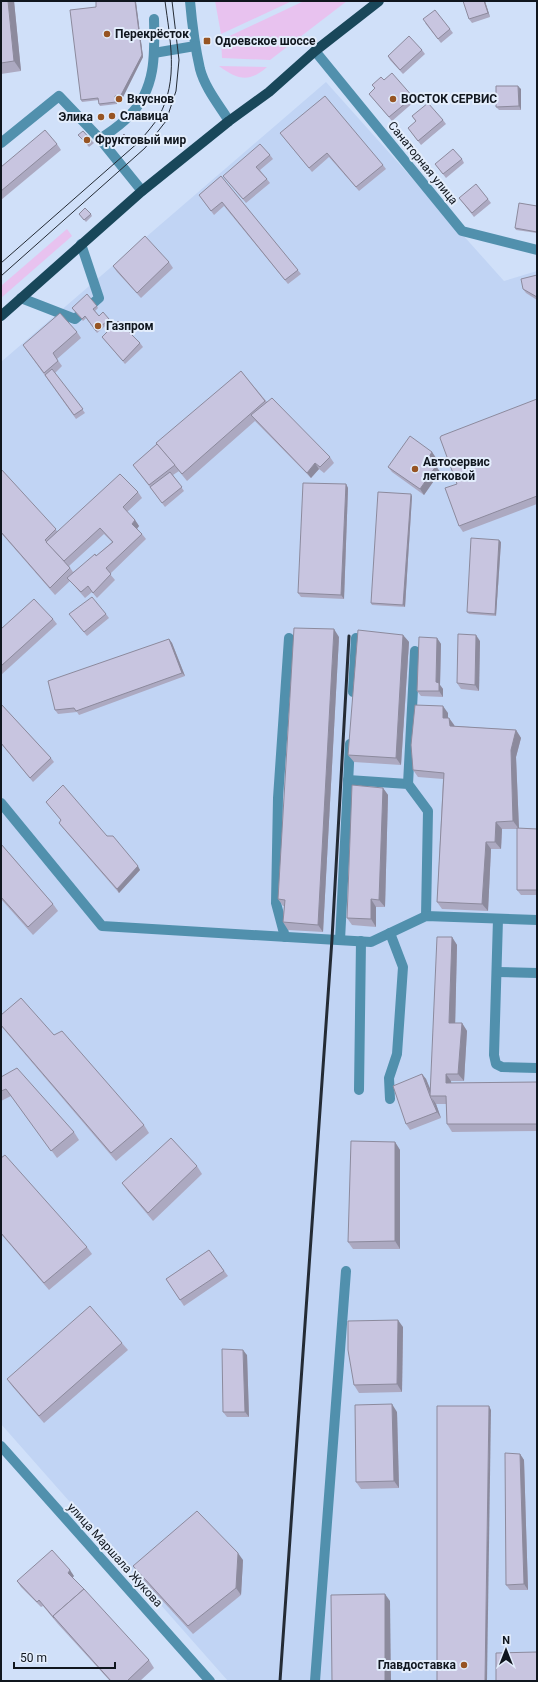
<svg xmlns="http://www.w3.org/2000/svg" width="538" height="1682" font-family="Roboto,sans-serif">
	<rect width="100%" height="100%" fill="#d0e0f9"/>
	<polygon fill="#c1d4f4" points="326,82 504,281 537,271 537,1681 228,1681 1,1424 1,362"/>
	<g fill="#e8c2ef">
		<polygon points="215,1 292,1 221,34"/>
		<polygon points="304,1 347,1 270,60 222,58 221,40"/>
		<path d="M219,66L267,67C249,83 238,80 219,66Z"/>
		<polygon points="67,229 72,236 1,298 1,286"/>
	</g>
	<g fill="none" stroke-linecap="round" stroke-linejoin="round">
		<g stroke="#5190ad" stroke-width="10">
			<path d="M190,1C192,24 195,47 200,69C205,88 219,105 229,121"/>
			<polyline points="315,51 462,231 537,250"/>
			<polyline points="154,53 195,46"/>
			<path d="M100,139C110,132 121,125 129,116C156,90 155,54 154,19"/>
			<polyline points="1,143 59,96 100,139 142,191"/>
			<polyline points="21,298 75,319 99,298 81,244"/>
			<polyline points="353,692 356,638"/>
			<polyline points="348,780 408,784 428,811 426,916"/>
			<polyline points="408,784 415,651"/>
			<polyline points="1,803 102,926 371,942 426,916 537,920"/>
			<polyline points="498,919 494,1055 496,1064 502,1067 537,1068"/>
			<polyline points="285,937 276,903 278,798 289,638"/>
			<polyline points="340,940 350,744"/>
			<polyline points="497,972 537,973"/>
			<polyline points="359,1090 361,941"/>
			<polyline points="390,1099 389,1078 397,1054 403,967 390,933"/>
			<polyline points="1,1446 210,1681"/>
			<polyline points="315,1681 346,1271"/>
		</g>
		<polyline stroke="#19475a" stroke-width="10" points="1,316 142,191 229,121 269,92 315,51 379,1"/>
		<g stroke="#242b35" stroke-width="1">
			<path d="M1,263L140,141C146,133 154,125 159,116C179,80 170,40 165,1"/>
			<polyline points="1,276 145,148 166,121 176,91 179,60 172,1"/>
		</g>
		<polyline stroke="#242b35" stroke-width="3" points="280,1681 332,939 349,636"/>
	</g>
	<g fill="#aca9c1" fill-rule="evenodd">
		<polygon points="1,1 14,1 21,71 1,74"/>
		<polygon points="96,1 139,1 136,2 143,57 123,97 117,98 117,104 100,106 99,104 99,100 82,102 81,100 96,7"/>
		<polygon points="485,1 490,17 472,23 469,19"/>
		<polygon points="425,23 450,29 453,33 441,43"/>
		<polygon points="422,50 425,54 403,74 390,60 388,56"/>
		<polygon points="372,85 413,97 415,101 392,121 369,94 375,89"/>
		<polygon points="521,89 521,110 499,110 496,107"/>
		<polygon points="412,116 443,120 446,124 421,145 408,128 416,122"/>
		<polygon points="280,133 383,165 386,169 359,191 329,157 312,172"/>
		<polygon points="80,137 92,141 94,143 89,147"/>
		<polygon points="128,139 129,141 123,146 118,140"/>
		<polygon points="57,144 61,150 1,200 1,167"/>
		<polygon points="270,155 273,159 260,170 270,183 246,203 223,176"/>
		<polygon points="462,159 464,163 446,178 435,164"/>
		<polygon points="221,176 301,274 288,284 224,206 214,215 199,195"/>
		<polygon points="459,198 488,199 491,203 474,217"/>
		<polygon points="537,206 537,233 516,230 515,228"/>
		<polygon points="79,214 91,214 92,216 86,222"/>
		<polygon points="169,262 173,268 141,298 117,272 113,266"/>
		<polygon points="537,275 537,300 526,293 523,289"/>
		<polygon points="97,306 98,308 95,311 99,316 109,319 111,321 97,333 86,318 83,321 72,308"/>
		<polygon points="77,332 81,338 57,359 62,366 55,373 85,413 76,419 23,345"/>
		<polygon points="102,337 140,343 143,347 125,364"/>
		<polygon points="241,371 267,402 330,457 334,463 324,473 319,469 311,478 255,421 187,481 178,470 179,471 173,475 184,491 165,507 133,465"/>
		<polygon points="537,399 537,504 463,532 459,526 457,484"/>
		<polygon points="432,452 436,458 432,464 436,466 440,472 424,495 392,472 388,467"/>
		<path d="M1,469L57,531L138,492L142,498L127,512L135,520L139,526L137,529L142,534L146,539L110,574L115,580L97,598L92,592L85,598L70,581L55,595L1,533ZM104,534L112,542L96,556L73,572L69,566Z"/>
		<polygon points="346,484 348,488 344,599 301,597 298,593"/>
		<polygon points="412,496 405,607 372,605 371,603"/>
		<polygon points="501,542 496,616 469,614 467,612"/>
		<polygon points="106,614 109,618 87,636 72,618"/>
		<polygon points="53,619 57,624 1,675 1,629"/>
		<polygon points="403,635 409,642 401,765 354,762 348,755"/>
		<polygon points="339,637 323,932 288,930 283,922 284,906 283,906 278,899"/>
		<polygon points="437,638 441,644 440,685 443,689 443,697 421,696 417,691"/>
		<polygon points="169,639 172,643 185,676 79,715 77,712 58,714 55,710"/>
		<polygon points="480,641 479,691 461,689 457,683"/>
		<polygon points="1,704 51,758 54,762 33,782 2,745 1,745"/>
		<polygon points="448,713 448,718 449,718 455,726 516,730 521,738 516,757 519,828 537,829 537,895 521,895 517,890 517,829 502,829 501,849 491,849 488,911 442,909 437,902 443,779 418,777 413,770"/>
		<polygon points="383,788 388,795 385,907 376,907 376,927 352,925 347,918"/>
		<polygon points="46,802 107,836 140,870 119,893 62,827 59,823 61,820"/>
		<polygon points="1,844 53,904 58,911 33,935 1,899"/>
		<polygon points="452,937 457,945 455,1023 462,1023 467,1031 464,1081 451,1081 451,1083 537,1082 537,1131 452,1132 447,1124 446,1104 436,1104 441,1118 410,1130 406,1124 422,1074 426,1079 431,1091"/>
		<polygon points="1,1015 144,1125 149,1133 116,1161 1,1026"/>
		<polygon points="1,1077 74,1132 79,1140 57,1158 11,1096 1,1101"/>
		<polygon points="395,1142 400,1150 400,1249 353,1249 348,1242"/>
		<polygon points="1,1158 87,1247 92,1254 49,1290 1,1234"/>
		<polygon points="197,1166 202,1174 153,1221 127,1190 122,1183"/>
		<polygon points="209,1250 228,1276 184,1306 166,1279"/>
		<polygon points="403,1327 402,1392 359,1393 354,1385"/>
		<polygon points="122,1343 128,1350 44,1423 12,1386 7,1379"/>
		<polygon points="247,1355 249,1417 227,1417 223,1412"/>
		<polygon points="397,1412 399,1488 361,1489 356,1482"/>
		<polygon points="520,1454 524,1460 528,1590 510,1590 506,1585"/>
		<polygon points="243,1560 241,1595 193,1634 138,1574 133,1566"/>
		<polygon points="74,1576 72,1578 149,1660 154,1668 140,1681 110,1681 58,1624 43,1606 41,1607 21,1587 17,1581"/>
	</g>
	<g fill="#8c8a9d">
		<polygon points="8,1 14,1 21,71 14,61"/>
		<polygon points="135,1 136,2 143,57 123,97 121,95"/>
		<polygon points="484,1 485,1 490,17 488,13"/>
		<polygon points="518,86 521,89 521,110 519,106"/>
		<polygon points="115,96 117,98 117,104 116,102"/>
		<polygon points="432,452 436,458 431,466 427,460"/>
		<polygon points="315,463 319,469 311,478 307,473"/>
		<polygon points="436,466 440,472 424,495 420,489"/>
		<polygon points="346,484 348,488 344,599 341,595"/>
		<polygon points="411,494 412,496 405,607 403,605"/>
		<polygon points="135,520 139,526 136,530 132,524"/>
		<polygon points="499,540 501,542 496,616 495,614"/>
		<polygon points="334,629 339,637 323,932 318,925"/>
		<polygon points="403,635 409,642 401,765 396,758"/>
		<polygon points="476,635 480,641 479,691 475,685"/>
		<polygon points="437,638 441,644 440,685 443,689 443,697 439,691 436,682"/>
		<polygon points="169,639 172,643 185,676 182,673"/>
		<polygon points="443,706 448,713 448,725 443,718"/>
		<polygon points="449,718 454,725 455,733 450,726"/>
		<polygon points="516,730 521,738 516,757 519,829 513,821 511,750"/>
		<polygon points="383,788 388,795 385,907 379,900"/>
		<polygon points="496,822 502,829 501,849 495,842"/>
		<polygon points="486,842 491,849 488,911 482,904"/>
		<polygon points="138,866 140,870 119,893 117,889"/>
		<polygon points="371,899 376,907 376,927 371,919"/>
		<polygon points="452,937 457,945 455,1031 449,1023"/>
		<polygon points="462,1023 467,1031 464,1081 458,1074"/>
		<polygon points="422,1074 426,1079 433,1096 431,1096"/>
		<polygon points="446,1074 451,1081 452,1090 446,1083"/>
		<polygon points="432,1098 436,1104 441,1118 437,1112"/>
		<polygon points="395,1142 400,1150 400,1249 395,1241"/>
		<polygon points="398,1320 403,1327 402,1392 397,1384"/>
		<polygon points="243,1350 247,1355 249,1417 245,1412"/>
		<polygon points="392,1404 397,1412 399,1488 394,1481"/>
		<polygon points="489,1406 491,1410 487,1681 485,1681"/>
		<polygon points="520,1454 524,1460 528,1590 524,1584"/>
		<polygon points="238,1553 243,1560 241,1595 236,1588"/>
		<polygon points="70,1570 74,1576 72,1578 68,1573"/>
		<polygon points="385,1594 390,1601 391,1681 385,1681"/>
	</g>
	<g fill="#c8c5e0" stroke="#8c8a9d">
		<polygon points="1,1 8,1 14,61 1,63"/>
		<polygon points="96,1 135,1 142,55 121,95 115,96 116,102 99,104 98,98 81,100 70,10 96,7"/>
		<polygon points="463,1 484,1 488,13 469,19"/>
		<polygon points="435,10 450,29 438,39 423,19"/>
		<polygon points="409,36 422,50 400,70 388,56"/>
		<polygon points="392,73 413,97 389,117 369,94 375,88 372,85 381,77 384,80"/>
		<polygon points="496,86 518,86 519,106 496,107"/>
		<polygon points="325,96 383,165 356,187 327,153 309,168 280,133"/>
		<polygon points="428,103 443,120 418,141 408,128 416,121 412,116"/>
		<polygon points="45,130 57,144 1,191 1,167"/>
		<polygon points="83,131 92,141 88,145 78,135"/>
		<polygon points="124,134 128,139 122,144 118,140"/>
		<polygon points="260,144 270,155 256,167 267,179 243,199 223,176"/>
		<polygon points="453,149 462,159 443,174 435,164"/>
		<polygon points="221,176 298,270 285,280 222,202 211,211 199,195"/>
		<polygon points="476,184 488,199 472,213 459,198"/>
		<polygon points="519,203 537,206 537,232 515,228"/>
		<polygon points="85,208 91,214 84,220 79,214"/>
		<polygon points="145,236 169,262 137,293 113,266"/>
		<polygon points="537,275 537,297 523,289 521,279"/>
		<polygon points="87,294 97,306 93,309 99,316 103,312 109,319 96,331 85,316 82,319 72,308"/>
		<polygon points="60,313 77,332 53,353 58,361 44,373 23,345"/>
		<polygon points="118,321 140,343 123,361 102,337"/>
		<polygon points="52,369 83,409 74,415 45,375"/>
		<polygon points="241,371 265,401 182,474 156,443"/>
		<polygon points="272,398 330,457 320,467 315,463 307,473 251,415"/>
		<polygon points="537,399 537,496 459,526 445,488 457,484 440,438 441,436"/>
		<polygon points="410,436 432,452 427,460 436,466 420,489 388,467"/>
		<polygon points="157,444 175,465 149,485 133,465"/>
		<polygon points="1,469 56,529 45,540 70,568 50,588 1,532"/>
		<polygon points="170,472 182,487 162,503 150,487"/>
		<polygon points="120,474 138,492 123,507 135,520 132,524 142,534 106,568 111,574 93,593 88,586 81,592 67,578 95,554 96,556 113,542 100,528 64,561 46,542"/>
		<polygon points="303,483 346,484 341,595 298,593"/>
		<polygon points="378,492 411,494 403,605 371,603"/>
		<polygon points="471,538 499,540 495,614 467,612"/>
		<polygon points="92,597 106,614 84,632 69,614"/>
		<polygon points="34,599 53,619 1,666 1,629"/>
		<polygon points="294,628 334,629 318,925 283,922 285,900 278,899"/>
		<polygon points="358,630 403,635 396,758 348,755"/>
		<polygon points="458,634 476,635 475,685 457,683"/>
		<polygon points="419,637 437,638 436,682 439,683 439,691 417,691"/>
		<polygon points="169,639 182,673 76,711 74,708 55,710 48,681"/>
		<polygon points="1,704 51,758 30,778 1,743"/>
		<polygon points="415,705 443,706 443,718 449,718 450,726 516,730 511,750 513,821 496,822 495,842 486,842 482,904 437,902 444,773 413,770 411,745"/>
		<polygon points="63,785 107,836 113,836 138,866 117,889 59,823 61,820 46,802"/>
		<polygon points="352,785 383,788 379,900 371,899 371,919 347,918"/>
		<polygon points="517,828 537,829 537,890 517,890"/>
		<polygon points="1,844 53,904 28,927 1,897"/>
		<polygon points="437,937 452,937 449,1023 462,1023 458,1074 446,1074 446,1083 537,1082 537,1124 447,1124 446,1096 430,1096"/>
		<polygon points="21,998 54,1035 62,1031 144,1125 111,1153 1,1025 1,1015"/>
		<polygon points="17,1068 74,1132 51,1151 6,1089 1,1091 1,1077"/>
		<polygon points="422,1074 430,1096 437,1112 406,1124 393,1086"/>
		<polygon points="171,1138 197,1166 148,1213 122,1183"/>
		<polygon points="351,1141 395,1142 395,1241 348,1242"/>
		<polygon points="5,1155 87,1247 44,1283 1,1233 1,1158"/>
		<polygon points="209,1250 224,1271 180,1300 166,1279"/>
		<polygon points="90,1306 122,1343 39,1416 7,1379"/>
		<polygon points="398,1320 397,1384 354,1385 348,1350 348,1321"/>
		<polygon points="222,1349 243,1350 245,1412 223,1412"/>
		<polygon points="392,1404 394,1481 356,1482 355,1405"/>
		<polygon points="437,1406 489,1406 485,1681 437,1681"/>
		<polygon points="505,1453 520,1454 524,1584 506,1585"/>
		<polygon points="197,1511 238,1553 236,1588 188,1626 133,1566"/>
		<polygon points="52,1550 70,1570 68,1573 84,1589 53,1616 54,1618 39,1600 37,1602 17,1581"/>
		<polygon points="84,1589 149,1660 127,1681 111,1681 53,1616"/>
		<polygon points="385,1594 385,1681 332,1681 331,1595"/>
		<polygon points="537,1652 537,1681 496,1681 496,1653"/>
	</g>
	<g fill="#975423" stroke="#e3edfc" stroke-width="1.5">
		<circle cx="107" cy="34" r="4"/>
		<rect x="203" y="37" width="8" height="8" rx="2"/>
		<circle cx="119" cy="99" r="4"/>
		<circle cx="393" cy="99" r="4"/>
		<circle cx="112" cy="116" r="4"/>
		<circle cx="101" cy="117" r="4"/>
		<circle cx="87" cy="140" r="4"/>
		<circle cx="98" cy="326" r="4"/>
		<circle cx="415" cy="469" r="4"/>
		<circle cx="464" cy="1665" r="4"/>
	</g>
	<g text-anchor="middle" stroke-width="4" stroke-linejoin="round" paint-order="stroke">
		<g font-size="12" font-weight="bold" fill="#10161e" stroke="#e3edfc" text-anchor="start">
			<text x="115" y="38">Перекрёсток</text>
			<text x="215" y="45">Одоевское шоссе</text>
			<text x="127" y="103">Вкуснов</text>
			<text x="401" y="103">ВОСТОК СЕРВИС</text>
			<text x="120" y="120">Славица</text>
			<text x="93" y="121" text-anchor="end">Элика</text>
			<text x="95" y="144">Фруктовый мир</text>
			<text x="106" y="330">Газпром</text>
			<text x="423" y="466">Автосервис<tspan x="423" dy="14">легковой</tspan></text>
			<text x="456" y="1669" text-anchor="end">Главдоставка</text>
		</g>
		<g font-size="12" fill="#10161e" stroke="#e3edfc">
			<text transform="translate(423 163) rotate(51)" y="4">Санаторная улица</text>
			<text transform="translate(115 1555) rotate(48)" y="4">улица Маршала Жукова</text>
		</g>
	</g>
	<rect width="538" height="1682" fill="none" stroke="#10161e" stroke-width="4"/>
	<g transform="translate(506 1650)" stroke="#e3edfc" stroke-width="3" paint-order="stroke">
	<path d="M0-3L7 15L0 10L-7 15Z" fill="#10161e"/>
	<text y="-6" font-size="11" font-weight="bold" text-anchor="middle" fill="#10161e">N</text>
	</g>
	<path d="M14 1662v6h101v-6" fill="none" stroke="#10161e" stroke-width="2"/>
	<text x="20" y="1662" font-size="12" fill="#10161e" stroke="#e3edfc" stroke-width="3" paint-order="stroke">50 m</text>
</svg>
